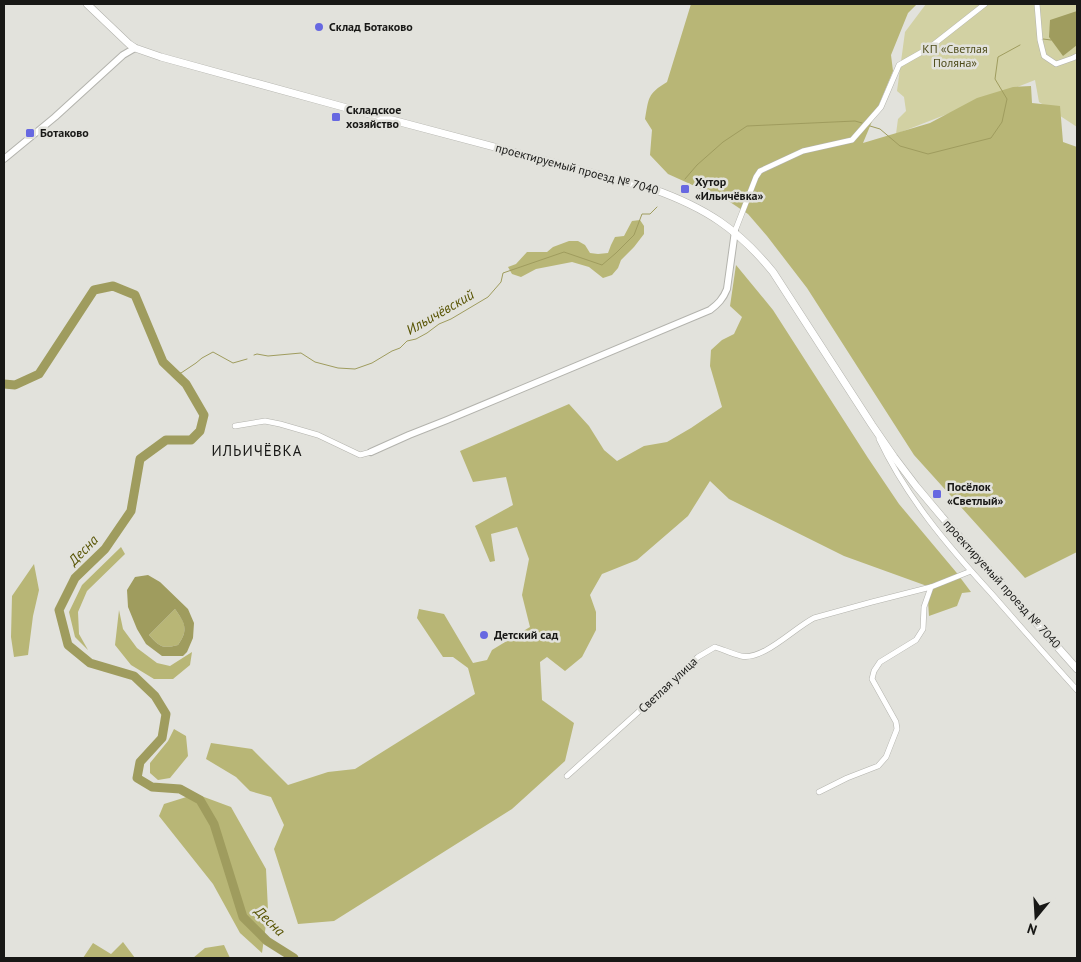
<svg xmlns="http://www.w3.org/2000/svg" width="1081" height="962" font-family="'PT Sans',sans-serif">
	<rect width="100%" height="100%" fill="#e2e2dc"/>
	<polygon fill="#d2d1a3" points="926,4 1077,4 1077,127 1039,102 1035,80 896,134 898,119 906,111 904,97 897,91 905,32"/>
	<g fill="#b8b676">
		<path d="M691,4H917L908,13L891,55L893,71L863,143L930,123L977,98L1013,87L1031,86L1032,103L1060,106L1063,142L1077,147V552L1025,578L914,455L807,288L767,236L748,214L730,202L668,174L650,155L652,130L645,119C649,98 647,94 667,82Z"/>
		<polygon points="640,220 644,226 644,234 634,247 621,260 618,268 612,275 603,278 589,267 572,262 536,269 521,277 512,274 508,267 516,264 527,252 547,252 553,247 569,241 578,241 585,245 590,253 598,254 608,253 611,245 615,237 624,236 632,221"/>
		<polygon points="736,265 773,310 868,458 899,504 956,572 971,592 962,593 957,606 929,616 927,586 844,556 729,499 710,481 688,516 637,560 602,574 590,595 596,612 596,630 582,657 565,671 547,657 540,662 542,700 574,723 565,761 512,809 334,921 298,924 274,849 284,825 271,797 250,791 236,777 206,759 211,743 252,749 288,785 328,772 355,769 475,694 468,668 453,657 443,657 417,618 419,609 444,614 473,663 487,660 492,650 530,627 522,595 529,559 517,527 491,534 495,561 490,562 475,526 513,505 506,477 473,482 460,451 569,404 589,426 604,450 617,461 644,446 667,442 691,428 722,407 710,366 711,350 722,340 734,334 742,317 730,306"/>
		<polygon points="121,547 125,554 87,591 78,612 79,634 88,650 75,637 69,612 82,585"/>
		<polygon points="34,564 39,590 33,616 28,655 14,657 11,637 12,596"/>
		<path d="M175,609C185,623 189,629 178,645C162,649 160,647 149,635Z"/>
		<polygon points="119,610 123,629 137,648 157,663 170,666 192,652 190,665 173,679 154,679 131,665 115,645"/>
		<polygon points="174,729 186,736 188,756 170,778 158,780 150,773 150,763 168,741"/>
		<polygon points="196,794 231,807 266,869 268,910 262,953 240,933 213,884 159,816 164,804"/>
		<polygon points="123,942 135,958 83,958 93,943 111,954"/>
		<polygon points="224,945 230,958 193,958 205,948"/>
	</g>
	<g fill="#9f9c5e" fill-rule="evenodd">
		<polygon points="1077,11 1077,45 1063,56 1049,37 1050,20"/>
		<path d="M148,575L160,582L188,609L194,623L193,638L187,652L183,656H162L146,644L137,629L128,607L127,590L135,577ZM175,609C185,623 189,630 178,645C162,649 160,647 149,635Z"/>
	</g>
	<g fill="none" stroke-linecap="round" stroke-linejoin="round">
		<g stroke="#9f9c5e" stroke-width="1">
			<polyline points="1043,39 1051,40"/>
			<polyline points="870,126 880,129 900,146 928,154 991,138 1002,122 1007,99 995,79 998,57 1020,45"/>
			<polyline points="685,179 697,165 723,142 747,126 855,121 862,123"/>
			<polyline points="254,355 257,354 268,356 301,353 315,362 338,368 355,369 372,363 392,351 400,348 407,341 416,339 427,333 439,324 451,319 488,297 501,282 503,273 564,252 602,265 616,253 634,235 642,214 650,214 657,207"/>
			<polyline points="174,373 181,373 196,363 202,358 213,352 233,363 247,359"/>
		</g>
		<polyline stroke="#9f9c5e" stroke-width="9" points="4,384 15,385 39,374 94,290 113,286 135,295 163,362 186,384 204,415 200,431 191,440 166,440 140,459 131,511 105,549 75,578 59,610 68,645 90,663 134,676 155,696 166,714 162,738 140,762 137,778 152,787 180,789 200,800 214,824 243,917 267,941 294,958"/>
		<g stroke="#b3b3ad" stroke-width="6">
			<g id="minor">
				<polyline points="1037,4 1040,40 1044,56 1056,64 1073,58 1077,56"/>
				<polyline points="735,231 756,177 760,171 803,151 852,140 881,107 899,65 929,48 985,4"/>
				<polyline points="235,426 265,421 280,424 318,435 360,455 371,452"/>
				<path d="M879,439C907,498 947,545 991,593C1019,625 1048,658 1077,690"/>
				<path d="M567,776L636,714L698,657L715,647C724,650 733,654 741,656C763,661 794,628 814,618L872,602L931,587"/>
				<polyline points="819,792 847,778 878,766 886,757 897,729 896,722 872,679 874,671 880,662 916,640 923,629 924,607 931,587 971,571"/>
			</g>
		</g>
		<g stroke="#b3b3ad" stroke-width="8">
			<g id="tertiary">
				<polyline points="4,159 55,117 123,55 135,48"/>
				<path d="M371,452L409,435L447,420L710,310C718,304 723,299 727,289L735,231"/>
			</g>
		</g>
		<g stroke="#b3b3ad" stroke-width="8">
			<path id="secondary" d="M87,4L129,44L135,48L161,57L347,108L653,189C706,208 738,229 773,272L872,425L894,457L916,486L942,517L1077,669"/>
		</g>
		<use href="#minor" stroke="#fff" stroke-width="5"/>
		<use href="#tertiary" stroke="#fff" stroke-width="6"/>
		<use href="#secondary" stroke="#fff" stroke-width="7"/>
	</g>
	<g fill="#6768e1" stroke="#e2e2dc" stroke-width="2">
		<circle cx="319" cy="27" r="5"/>
		<rect x="331" y="112" width="10" height="10" rx="2.5"/>
		<rect x="25" y="128" width="10" height="10" rx="2.5"/>
		<rect x="680" y="184" width="10" height="10" rx="2.5"/>
		<rect x="932" y="489" width="10" height="10" rx="2.5"/>
		<circle cx="484" cy="635" r="5"/>
	</g>
	<g text-anchor="middle" stroke-width="5" stroke-linejoin="round" paint-order="stroke">
		<g font-size="12" font-weight="bold" fill="#181816" stroke="#e2e2dc" text-anchor="start">
			<text x="329" y="31">Склад Ботаково</text>
			<text x="346" y="114">Складское<tspan x="346" dy="14">хозяйство</tspan></text>
			<text x="40" y="137">Ботаково</text>
			<text x="695" y="186">Хутор<tspan x="695" dy="14">«Ильичёвка»</tspan></text>
			<text x="947" y="491">Посёлок<tspan x="947" dy="14">«Светлый»</tspan></text>
			<text x="494" y="639">Детский сад</text>
		</g>
		<g font-size="12" fill="#504e1d" stroke="#e2e2dc">
			<text x="955" y="53">КП «Светлая<tspan x="955" dy="14">Поляна»</tspan></text>
		</g>
		<g font-size="12" fill="#181816" stroke="#e2e2dc">
			<text transform="translate(577 169) rotate(15)" y="4">проектируемый проезд № 7040</text>
			<text transform="translate(1002 584) rotate(48)" y="4">проектируемый проезд № 7040</text>
			<text transform="translate(668 685) rotate(-43)" y="4">Светлая улица</text>
		</g>
		<g font-size="14" font-style="italic" fill="#575302" stroke="#e2e2dc">
			<text transform="translate(440 312) rotate(-30)" y="5">Ильичёвский</text>
			<text transform="translate(83 550) rotate(-46)" y="5">Десна</text>
			<text transform="translate(270 921) rotate(44)" y="5">Десна</text>
		</g>
		<g font-size="15" letter-spacing="1" fill="#181816" stroke="#e2e2dc">
			<text x="257" y="456">ИЛЬИЧЁВКА</text>
		</g>
	</g>
	<rect width="1081" height="962" fill="none" stroke="#181816" stroke-width="10"/>
	<g transform="translate(1036 917) rotate(198)" stroke="#e2e2dc" stroke-width="4" paint-order="stroke">
	<path d="M0-4L9 19L0 12L-9 19Z" fill="#181816"/>
	<text y="-8" font-size="14" font-weight="bold" text-anchor="middle" fill="#181816">N</text>
	</g>
</svg>
